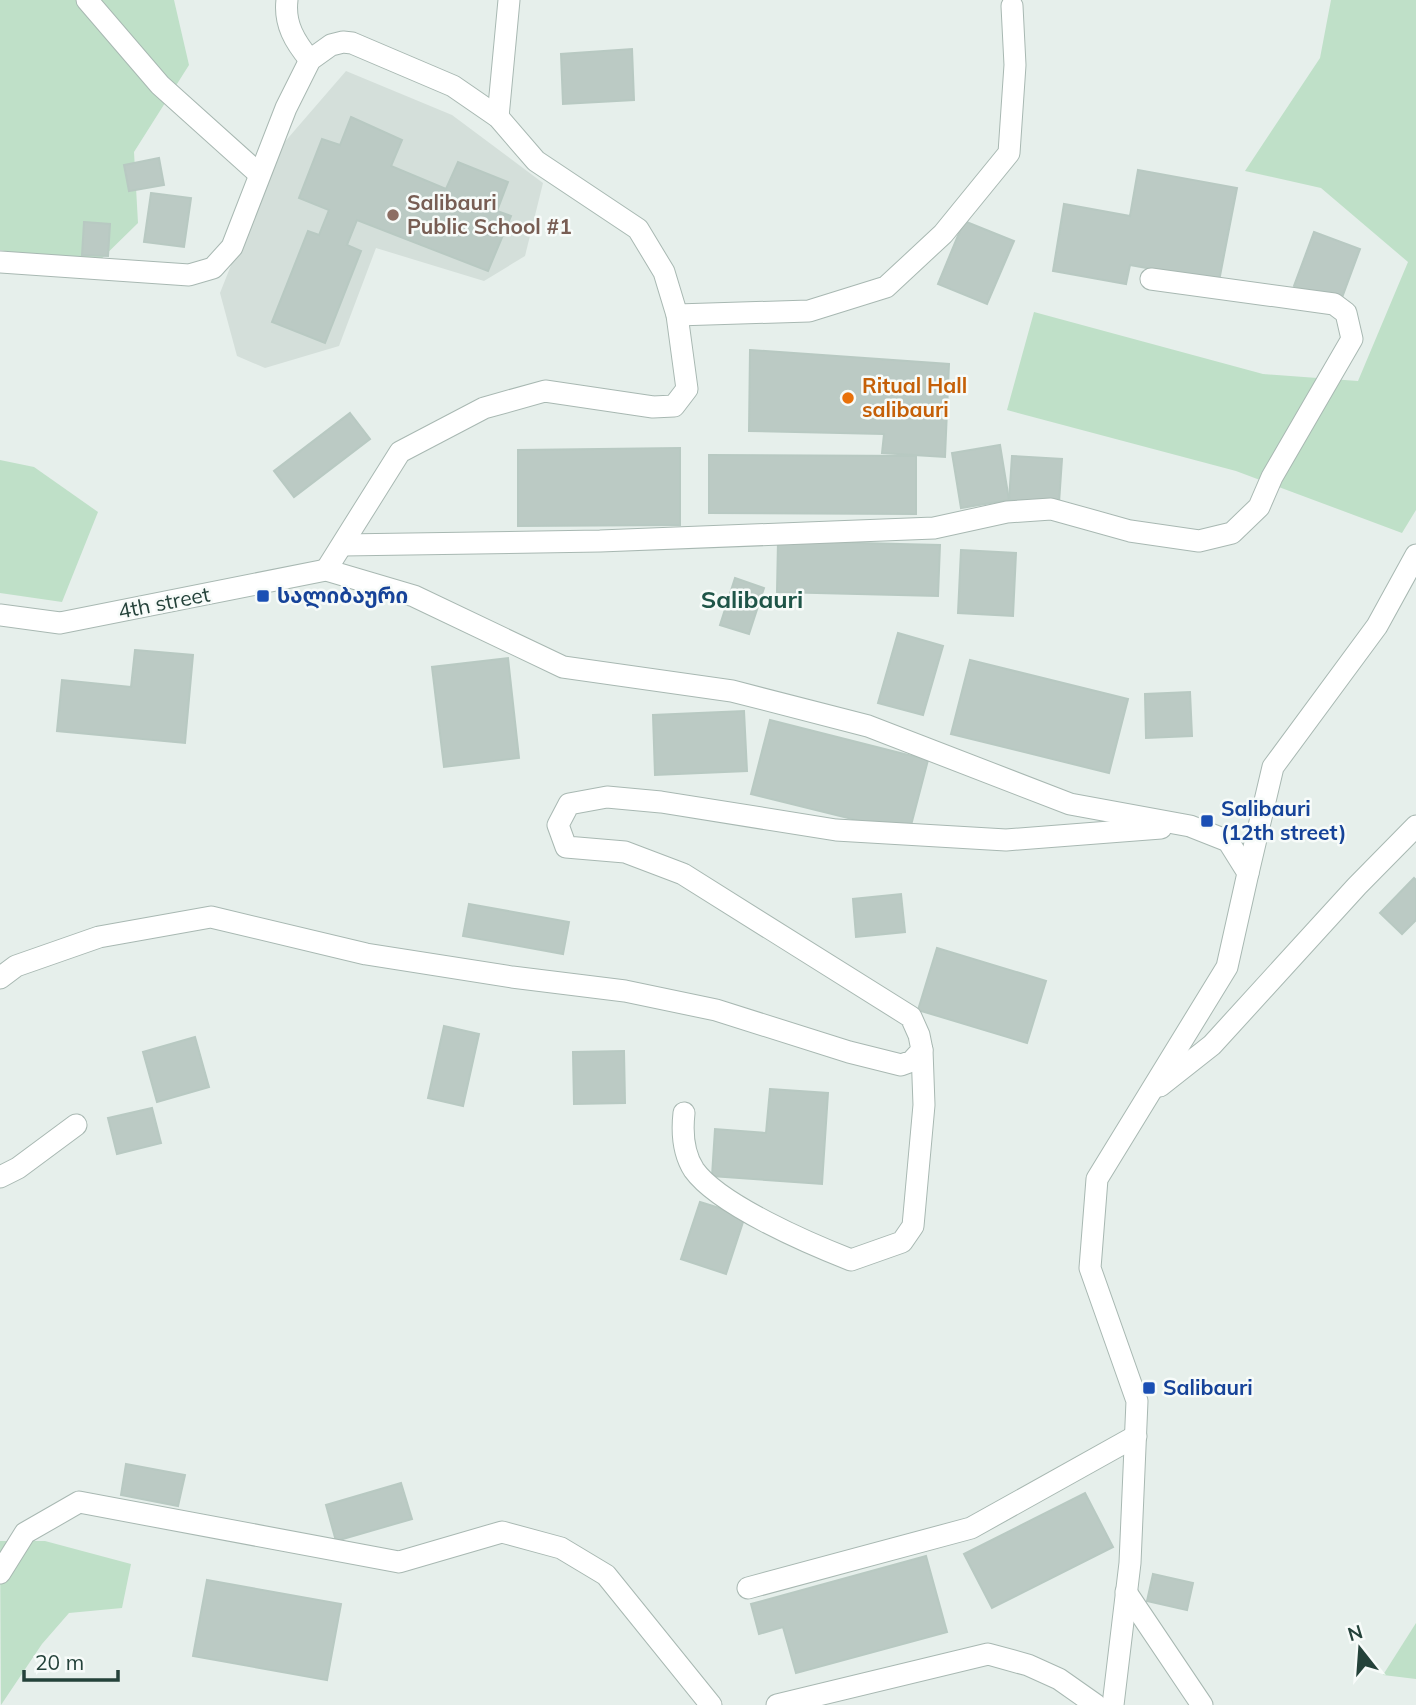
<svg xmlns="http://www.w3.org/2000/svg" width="1416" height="1705" font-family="Mulish,'Noto Sans Georgian',sans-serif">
	<rect width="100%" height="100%" fill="#e6efeb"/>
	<polygon fill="#d4dfda" points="346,71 452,115 543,183 525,256 484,281 376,248 339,346 265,368 237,356 220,293 276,152"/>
	<g fill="#bfe0c8">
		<polygon points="0,0 174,0 189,65 134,152 138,223 92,268 0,250"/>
		<polygon points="1331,0 1416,0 1416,510 1402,533 1236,471 1007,410 1034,312 1263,374 1358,381 1408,262 1321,188 1245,171 1320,58"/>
		<polygon points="0,460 34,467 98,512 62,602 0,593"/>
		<polygon points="0,1541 45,1541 131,1564 122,1608 69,1613 42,1644 1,1705"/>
		<polygon points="1416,1623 1416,1679 1383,1675"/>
	</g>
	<g fill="#bbcac4" stroke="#b8c9c2" stroke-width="2">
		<polygon points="632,49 634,100 563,104 561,54"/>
		<polygon points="351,117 402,140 391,166 446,189 458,162 508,182 497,211 511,216 488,271 357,220 347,245 361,251 325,343 272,322 308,231 319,235 329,210 299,198 322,139 340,145"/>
		<polygon points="159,158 164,185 129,191 124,165"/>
		<polygon points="1138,170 1237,188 1219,281 1130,265 1126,284 1053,271 1064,204 1130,216"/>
		<polygon points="151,193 191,198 184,247 144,242"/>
		<polygon points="964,221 1014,241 987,304 938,284"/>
		<polygon points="84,222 110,224 108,256 82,255"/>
		<polygon points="1314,232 1360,249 1340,303 1294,286"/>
		<polygon points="750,350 949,364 945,457 882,453 884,434 749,431"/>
		<polygon points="350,413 370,439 294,497 274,471"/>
		<polygon points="1000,445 1009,500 961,508 952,453"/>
		<polygon points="680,448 680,525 518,526 518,450"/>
		<polygon points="709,455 916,456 916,514 709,513"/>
		<polygon points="1012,456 1062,459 1059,503 1009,500"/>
		<polygon points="778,541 940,545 938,596 777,592"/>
		<polygon points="961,550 1016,553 1013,616 958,613"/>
		<polygon points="735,578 764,588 749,634 720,625"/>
		<polygon points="898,633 943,646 923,715 878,703"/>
		<polygon points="135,650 193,655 185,743 57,731 62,680 131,687"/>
		<polygon points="508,658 519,758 444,767 432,667"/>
		<polygon points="970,660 1128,699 1109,773 951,734"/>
		<polygon points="1190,692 1192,736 1146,738 1145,694"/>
		<polygon points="744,711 747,771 655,775 653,715"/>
		<polygon points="770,720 928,760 909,833 751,794"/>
		<polygon points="1414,878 1416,880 1416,920 1402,934 1380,913"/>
		<polygon points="901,894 905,932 856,937 853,899"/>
		<polygon points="469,904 569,922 563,954 463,936"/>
		<polygon points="937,948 1046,981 1027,1043 918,1010"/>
		<polygon points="444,1026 479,1034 463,1106 428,1098"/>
		<polygon points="195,1037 209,1087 157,1102 143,1052"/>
		<polygon points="624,1051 625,1103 574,1104 573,1052"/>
		<polygon points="770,1089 828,1093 822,1184 712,1176 715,1129 766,1133"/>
		<polygon points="152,1108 161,1143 117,1154 108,1118"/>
		<polygon points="700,1202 745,1216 726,1274 681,1259"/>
		<polygon points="126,1464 185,1475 178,1506 121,1495"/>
		<polygon points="401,1483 412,1519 336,1541 326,1505"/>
		<polygon points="1085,1493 1113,1547 992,1608 964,1554"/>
		<polygon points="926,1556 947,1632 796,1673 783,1627 759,1634 751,1604"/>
		<polygon points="1153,1574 1193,1583 1187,1610 1147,1601"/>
		<polygon points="207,1580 341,1604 327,1680 193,1656"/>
	</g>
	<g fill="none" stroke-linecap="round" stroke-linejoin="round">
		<g stroke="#a8b8b2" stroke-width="23">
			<g id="minor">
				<polyline points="87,0 160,85 259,174"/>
				<path d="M287,0C284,24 295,42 310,60"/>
				<polyline points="498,117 509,0"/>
				<polyline points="0,262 189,275 213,268 232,247 286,108 310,60 331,45 343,42 352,43 453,86 498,117 536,161 638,229 664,272 677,315 687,389 674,406 653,407 545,391 484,408 400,452 326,570"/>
				<polyline points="677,315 809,311 886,287 943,234 1009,153 1015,65 1012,6"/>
				<polyline points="343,545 600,541 934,528 1007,512 1051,509 1130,531 1199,541 1232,533 1259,507 1272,477 1352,339 1346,313 1334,304 1151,279"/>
				<polyline points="0,615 60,623 326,570 414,596 563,667 732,691 868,726 1070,804 1190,826 1228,841 1248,873 1227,967 1097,1179 1090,1268 1137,1401 1130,1563 1113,1705"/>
				<polyline points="1248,873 1273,767 1377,626 1416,555"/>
				<polyline points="0,978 16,966 99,937 211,917 366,954 512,977 625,991 716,1010 849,1052 901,1065 912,1061 922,1050 919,1035 911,1017 683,874 625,852 566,847 558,825 569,804 607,797 661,802 836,830 1006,840 1161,828"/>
				<polyline points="1160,1086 1212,1045 1357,886 1416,826"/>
				<path d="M684,1113C682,1131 683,1153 694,1170C719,1205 810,1244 851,1260L902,1242L913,1226L924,1105L922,1050"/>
				<polyline points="0,1177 18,1168 76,1125"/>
				<polyline points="0,1573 25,1533 79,1502 399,1562 502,1532 561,1548 606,1575 711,1705"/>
				<polyline points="748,1588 971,1528 1136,1436"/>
				<polyline points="1126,1592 1202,1705"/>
				<polyline points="777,1705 988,1654 1028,1665 1059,1679 1096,1705"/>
			</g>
		</g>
		<use href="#minor" stroke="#fff" stroke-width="21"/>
	</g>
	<circle fill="#8d6e63" stroke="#f7fbf9" stroke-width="2.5" cx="393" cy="215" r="7"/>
	<circle fill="#e8710a" stroke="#f7fbf9" stroke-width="2.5" cx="848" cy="398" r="7"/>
	<g fill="#1a4fb4" stroke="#f7fbf9" stroke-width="2.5">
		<rect x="256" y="589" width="14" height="14" rx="3.5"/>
		<rect x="1200" y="814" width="14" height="14" rx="3.5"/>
		<rect x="1142" y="1381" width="14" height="14" rx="3.5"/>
	</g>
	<g text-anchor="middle" stroke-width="5" stroke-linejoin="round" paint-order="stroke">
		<g font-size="21" font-weight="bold" fill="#785e54" stroke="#f7fbf9" text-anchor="start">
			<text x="407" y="210">Salibauri<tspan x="407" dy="24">Public School #1</tspan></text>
		</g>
		<g font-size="21" font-weight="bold" fill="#c56008" stroke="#f7fbf9" text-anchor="start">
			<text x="862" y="393">Ritual Hall<tspan x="862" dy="24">salibauri</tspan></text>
		</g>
		<g font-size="21" font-weight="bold" fill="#164399" stroke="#f7fbf9" text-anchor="start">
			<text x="277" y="603">სალიბაური</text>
			<text x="1221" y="816">Salibauri<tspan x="1221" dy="24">(12th street)</tspan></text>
			<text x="1163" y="1395">Salibauri</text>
		</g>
		<g font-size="21" fill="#24423a" stroke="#f7fbf9">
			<text transform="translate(164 603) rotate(-11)" y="7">4th street</text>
		</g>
		<g font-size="24" font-weight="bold" fill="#1f5548" stroke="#f7fbf9">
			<text x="752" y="608">Salibauri</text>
		</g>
	</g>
	<g transform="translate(1360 1649) rotate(343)" stroke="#f7fbf9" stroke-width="5" paint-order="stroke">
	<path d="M0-5L12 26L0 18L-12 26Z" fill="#24423a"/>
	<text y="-10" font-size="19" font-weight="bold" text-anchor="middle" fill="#24423a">N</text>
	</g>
	<path d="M24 1670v10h94v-10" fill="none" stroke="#24423a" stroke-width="3.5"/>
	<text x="35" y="1670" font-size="21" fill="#24423a" stroke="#f7fbf9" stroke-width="5" paint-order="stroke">20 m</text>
</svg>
